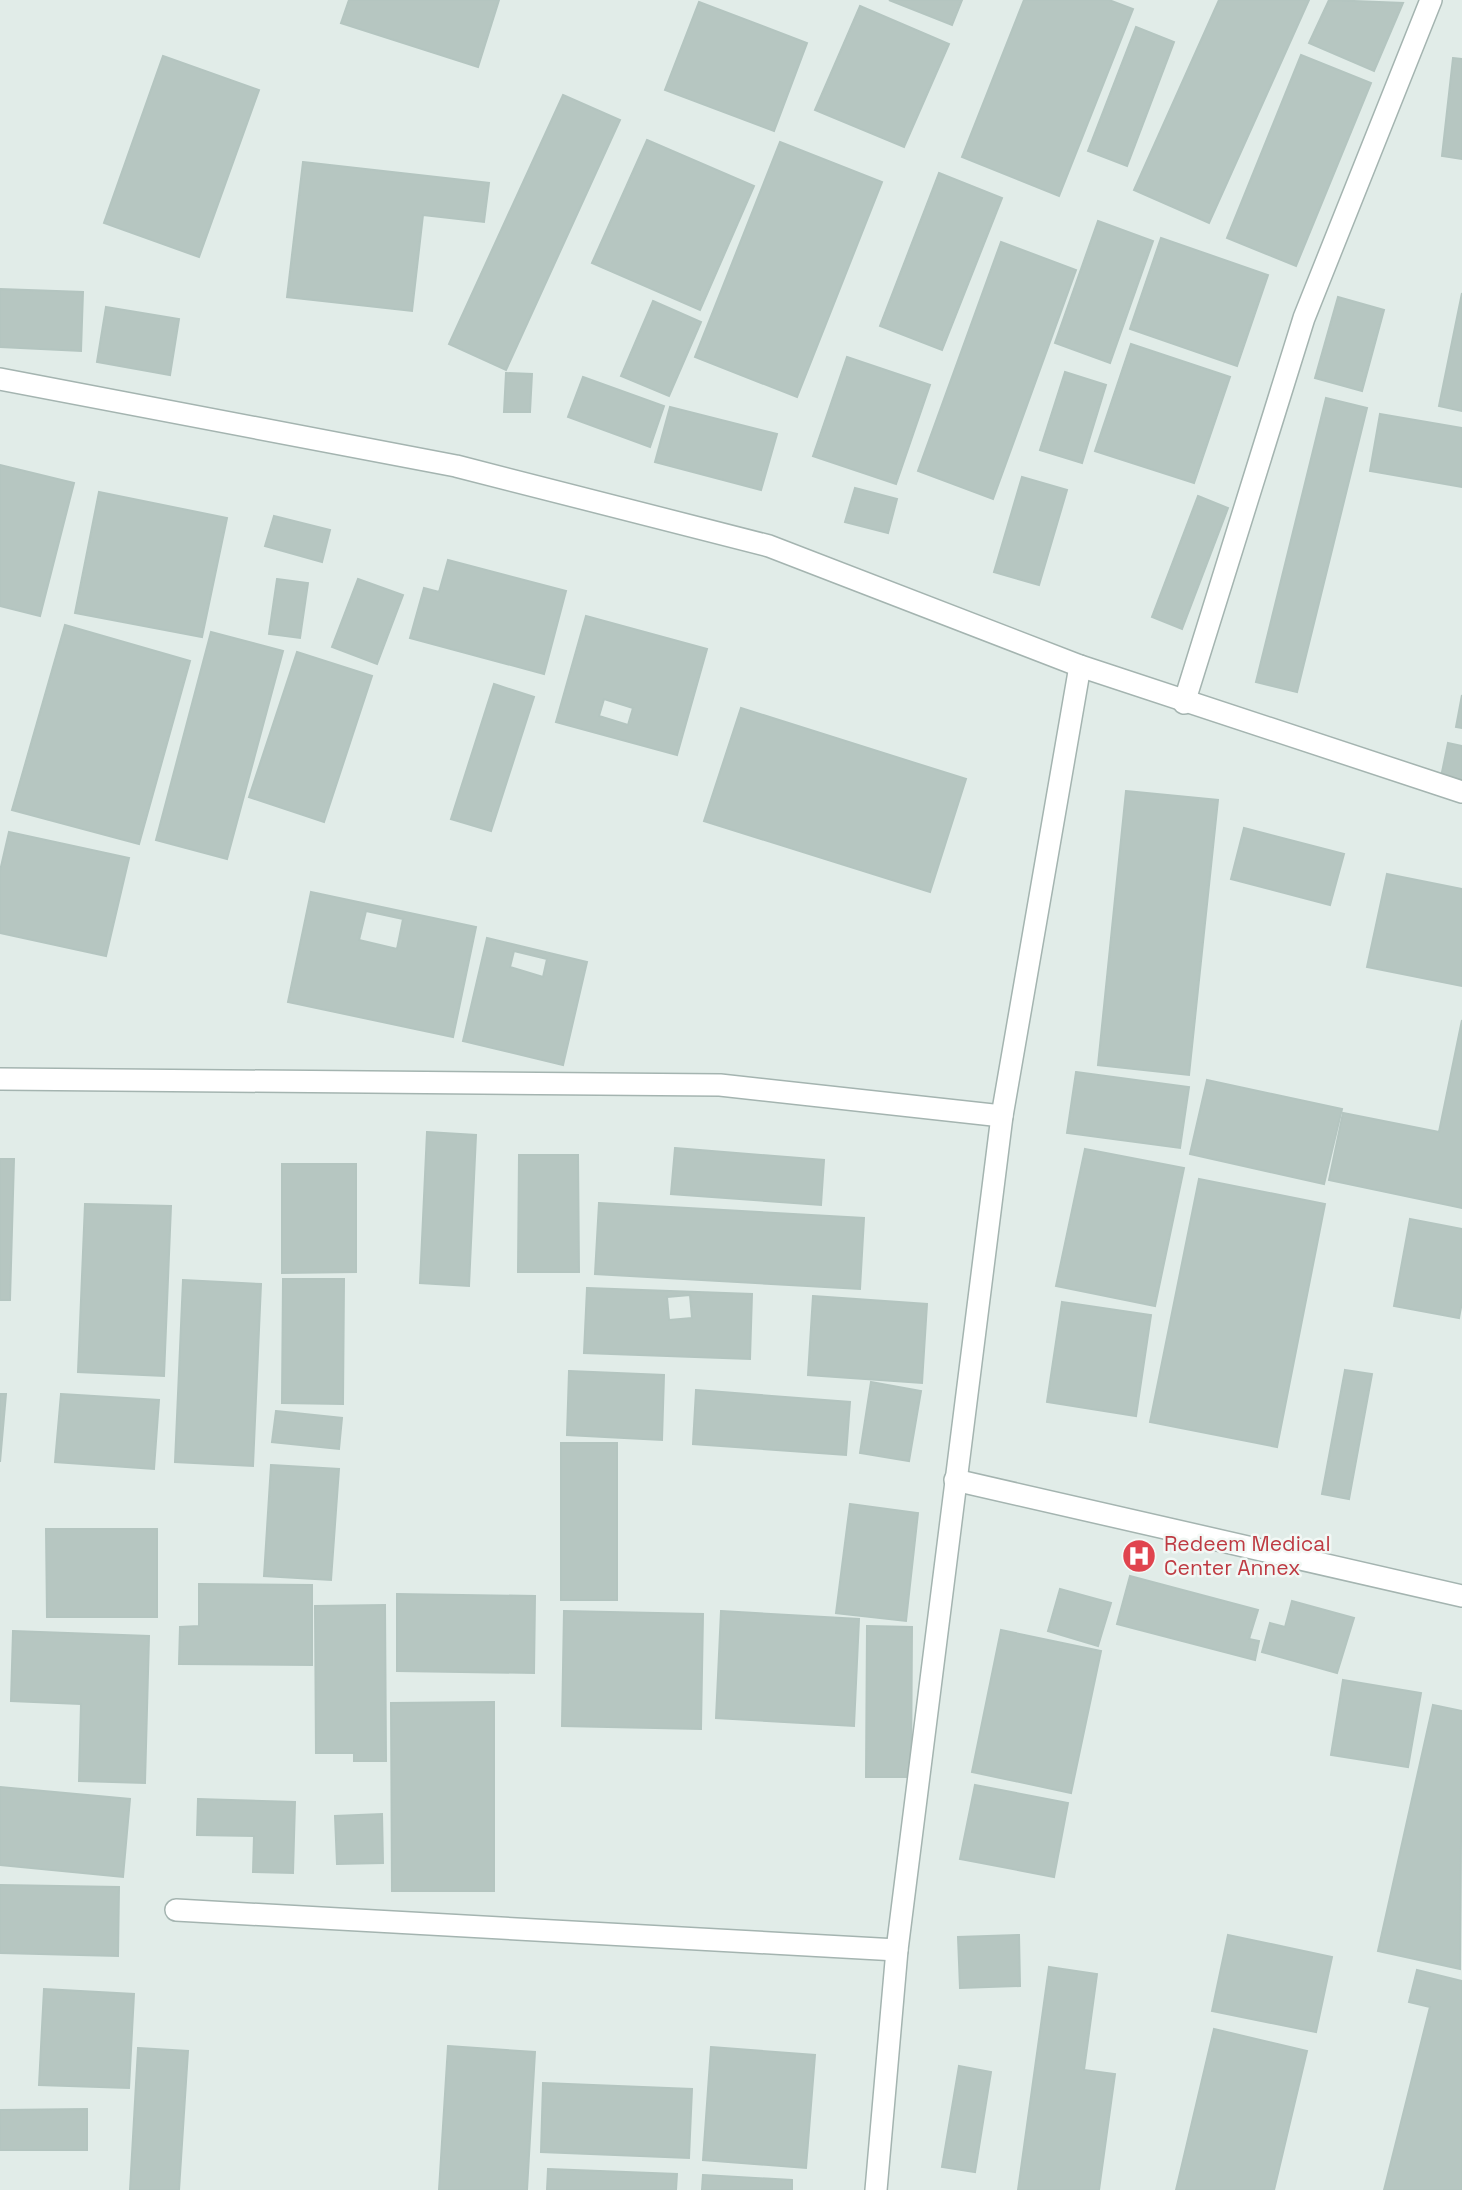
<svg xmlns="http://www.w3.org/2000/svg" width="1462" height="2190" font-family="'Space Grotesk',sans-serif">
	<rect width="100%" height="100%" fill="#e1ece8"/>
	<g fill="#b6c6c1" stroke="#b4c5c0" stroke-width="2" fill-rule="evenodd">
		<polygon points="349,0 499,0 478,67 341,23"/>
		<polygon points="889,0 962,0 952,25"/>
		<polygon points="1024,0 1109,0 1133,9 1059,196 962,157"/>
		<polygon points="1219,0 1309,0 1209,223 1134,190"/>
		<polygon points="1329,0 1403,3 1374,71 1309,43"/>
		<polygon points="699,2 807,43 774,131 665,90"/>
		<polygon points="860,6 949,44 904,147 815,110"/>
		<polygon points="1136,27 1174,42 1127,166 1088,151"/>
		<polygon points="1301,55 1371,83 1296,266 1227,238"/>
		<polygon points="163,56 259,90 199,257 104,223"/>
		<polygon points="1453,58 1462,59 1462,159 1442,156"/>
		<polygon points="563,95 620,120 506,370 449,344"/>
		<polygon points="647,140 754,186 700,310 592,263"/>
		<polygon points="780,142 882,182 797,397 695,357"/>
		<polygon points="303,162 489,183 484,222 423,215 412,311 287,297"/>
		<polygon points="939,173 1002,198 942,350 880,326"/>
		<polygon points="1098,221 1153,241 1110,363 1055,343"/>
		<polygon points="1161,238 1268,275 1237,366 1130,329"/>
		<polygon points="1001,242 1076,270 993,499 918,471"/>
		<polygon points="0,289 83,292 81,351 0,347"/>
		<polygon points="1462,293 1462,411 1439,406"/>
		<polygon points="1338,297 1384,310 1362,391 1315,378"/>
		<polygon points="653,301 701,322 669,396 621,376"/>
		<polygon points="106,307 179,319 170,375 97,362"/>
		<polygon points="1131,344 1230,377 1194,483 1095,451"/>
		<polygon points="847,357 930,385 896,484 813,456"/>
		<polygon points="1065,372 1106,385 1082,463 1040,450"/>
		<polygon points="506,373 532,374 530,412 504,412"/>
		<polygon points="583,377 664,406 650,447 568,417"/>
		<polygon points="1326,398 1367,408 1297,692 1256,682"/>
		<polygon points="670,407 777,434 761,490 655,462"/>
		<polygon points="1380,414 1462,428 1462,487 1370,471"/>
		<polygon points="0,465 74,483 40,616 0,606"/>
		<polygon points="1022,477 1067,490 1039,585 994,572"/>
		<polygon points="855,488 897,499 888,533 845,522"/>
		<polygon points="99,492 227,518 202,637 75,613"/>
		<polygon points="1198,496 1228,508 1182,629 1152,617"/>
		<polygon points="274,516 330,530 322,562 265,546"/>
		<polygon points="448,560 566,591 544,674 410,638 424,588 439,592"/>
		<polygon points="277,579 308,583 300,638 269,634"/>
		<polygon points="358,579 403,595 377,664 332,647"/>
		<path d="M586,616L707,649L677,755L556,722ZM604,699L633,708L628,725L599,716Z"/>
		<polygon points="65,625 190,661 139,844 12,810"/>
		<polygon points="211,632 283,651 227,859 156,840"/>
		<polygon points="297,652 372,676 324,822 249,797"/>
		<polygon points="494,684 534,697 491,831 451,819"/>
		<polygon points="1462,695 1462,728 1456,727"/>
		<polygon points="741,708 966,779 930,892 704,821"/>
		<polygon points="1448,743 1462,746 1462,781 1441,777"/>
		<polygon points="1126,791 1218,800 1189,1075 1098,1065"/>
		<polygon points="1244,828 1344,854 1330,905 1231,879"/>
		<polygon points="9,832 129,858 106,956 0,933 0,871"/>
		<polygon points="1387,874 1462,889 1462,986 1367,967"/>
		<path d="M311,892L476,927L453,1037L288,1002ZM366,911L403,919L397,949L359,940Z"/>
		<path d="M487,938L587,962L563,1065L463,1041ZM514,951L547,959L543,977L510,967Z"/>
		<polygon points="1462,1020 1462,1208 1329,1180 1343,1113 1439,1132"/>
		<polygon points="1076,1072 1189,1087 1180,1148 1067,1133"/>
		<polygon points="1207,1080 1342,1109 1324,1184 1190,1154"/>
		<polygon points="427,1132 476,1135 469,1286 420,1283"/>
		<polygon points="675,1148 824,1160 821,1205 671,1194"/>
		<polygon points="1085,1149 1184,1168 1155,1306 1056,1286"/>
		<polygon points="519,1155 578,1155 579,1272 518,1272"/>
		<polygon points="0,1159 14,1159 10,1300 0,1300"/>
		<polygon points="282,1164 356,1164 356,1272 282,1273"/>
		<polygon points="1199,1179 1325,1204 1277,1447 1150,1422"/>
		<polygon points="599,1203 864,1218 860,1289 595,1274"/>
		<polygon points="85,1204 171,1206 164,1376 78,1372"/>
		<polygon points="1410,1219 1462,1229 1462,1302 1459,1318 1394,1306"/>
		<polygon points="283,1279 344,1279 343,1404 282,1403"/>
		<polygon points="183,1280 261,1284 253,1466 175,1462"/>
		<path d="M587,1288L752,1294L750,1359L584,1353ZM690,1295L692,1318L669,1320L667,1297Z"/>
		<polygon points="813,1296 927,1304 922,1383 808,1375"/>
		<polygon points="1062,1302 1151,1315 1136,1416 1047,1402"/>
		<polygon points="1345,1370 1372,1374 1349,1499 1322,1494"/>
		<polygon points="569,1371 664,1375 662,1440 567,1435"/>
		<polygon points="871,1382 921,1391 909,1461 860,1453"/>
		<polygon points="696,1390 850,1402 846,1455 693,1444"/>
		<polygon points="0,1394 6,1394 0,1462"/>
		<polygon points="61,1394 159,1400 154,1469 55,1462"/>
		<polygon points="276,1411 342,1418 339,1449 272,1442"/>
		<rect x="561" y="1443" width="56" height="157"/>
		<polygon points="271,1465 339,1469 331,1580 264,1576"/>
		<polygon points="850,1504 918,1513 906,1621 836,1613"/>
		<polygon points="46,1529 157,1529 157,1617 47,1617"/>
		<polygon points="1130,1576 1258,1610 1249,1639 1259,1641 1255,1660 1117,1624"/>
		<polygon points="199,1584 312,1585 312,1665 179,1664 180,1627 199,1626"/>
		<polygon points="1060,1589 1111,1603 1098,1646 1048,1631"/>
		<polygon points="397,1594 535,1596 534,1673 397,1671"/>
		<polygon points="1292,1601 1354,1618 1337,1673 1262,1652 1270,1623 1285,1627"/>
		<polygon points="385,1605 386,1761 354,1761 354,1753 316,1753 315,1606"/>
		<polygon points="564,1611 703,1614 701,1729 562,1726"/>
		<polygon points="721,1611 859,1619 854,1726 716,1718"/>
		<polygon points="867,1626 912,1627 911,1777 866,1777"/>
		<polygon points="1001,1630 1101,1651 1071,1793 972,1772"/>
		<polygon points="13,1631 149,1636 145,1783 79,1781 81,1704 11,1701"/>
		<polygon points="1343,1680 1421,1693 1408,1767 1331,1755"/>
		<polygon points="494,1702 494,1891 392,1891 391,1703"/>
		<polygon points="1433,1705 1462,1711 1460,1969 1378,1951"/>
		<polygon points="975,1785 1068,1803 1054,1877 960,1859"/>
		<polygon points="0,1787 130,1799 123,1877 0,1865"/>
		<polygon points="198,1799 295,1802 293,1873 253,1872 254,1836 197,1835"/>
		<polygon points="382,1814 383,1863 337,1864 335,1816"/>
		<polygon points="0,1885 119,1887 118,1956 0,1953"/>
		<polygon points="1019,1935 1020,1986 960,1988 958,1937"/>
		<polygon points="1228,1935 1332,1957 1316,2032 1212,2011"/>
		<polygon points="1049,1967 1097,1974 1084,2070 1115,2074 1099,2190 1018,2190"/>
		<polygon points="1417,1970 1462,1981 1462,2190 1384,2190 1430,2007 1409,2002"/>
		<polygon points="44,1989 134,1994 129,2088 39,2085"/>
		<polygon points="1214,2029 1307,2051 1274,2190 1176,2190"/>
		<polygon points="448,2046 535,2052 527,2190 439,2190"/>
		<polygon points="711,2047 815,2055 806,2168 703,2160"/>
		<polygon points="138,2048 188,2051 179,2190 130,2190"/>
		<polygon points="959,2066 991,2072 975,2172 942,2167"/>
		<polygon points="543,2083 692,2089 689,2158 541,2152"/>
		<polygon points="87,2109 87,2150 0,2150 0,2110"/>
		<polygon points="548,2169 677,2174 676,2190 547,2190"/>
		<polygon points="703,2175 792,2180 792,2190 702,2190"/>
	</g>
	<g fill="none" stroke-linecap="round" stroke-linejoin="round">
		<g stroke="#a4b4b0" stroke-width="24">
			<g id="street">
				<polyline points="0,379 456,466 769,546 1080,666 1462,792"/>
				<polyline points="1184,703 1304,318 1431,0"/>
				<polyline points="0,1079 720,1085 1002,1116"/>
				<polyline points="955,1480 1462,1596"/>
				<polyline points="176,1910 897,1950"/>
				<polyline points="876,2190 897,1950 1002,1116 1080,666"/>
			</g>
		</g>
		<use href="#street" stroke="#fff" stroke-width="21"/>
	</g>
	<defs>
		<g id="hospital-disc" transform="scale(1.75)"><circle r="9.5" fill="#e0444e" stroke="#f2f8f5"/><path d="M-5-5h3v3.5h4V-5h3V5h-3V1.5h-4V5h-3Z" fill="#fff"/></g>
	</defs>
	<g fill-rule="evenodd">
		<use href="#hospital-disc" x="1139" y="1556"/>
	</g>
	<g text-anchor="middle" stroke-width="5" stroke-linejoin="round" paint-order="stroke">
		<g font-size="21" fill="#be3a42" stroke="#f2f8f5" text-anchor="start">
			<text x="1164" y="1551">Redeem Medical<tspan x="1164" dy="24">Center Annex</tspan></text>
		</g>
	</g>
</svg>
